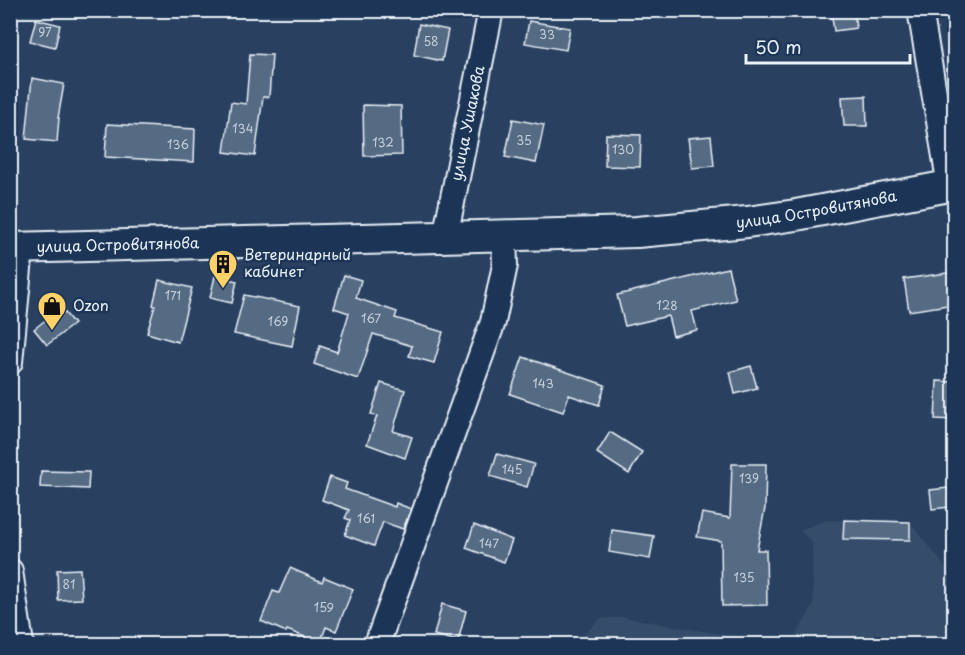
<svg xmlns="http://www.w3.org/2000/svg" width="965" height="655" font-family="'Playpen Sans',sans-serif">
	<rect width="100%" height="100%" fill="#294061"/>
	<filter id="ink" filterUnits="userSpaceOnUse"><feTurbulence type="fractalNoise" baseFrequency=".0167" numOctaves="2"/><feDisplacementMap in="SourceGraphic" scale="12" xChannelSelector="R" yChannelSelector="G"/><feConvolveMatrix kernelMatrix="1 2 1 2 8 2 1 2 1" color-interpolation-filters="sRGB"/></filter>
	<g filter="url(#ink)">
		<g fill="#364d6b">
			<polygon points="826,520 910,522 946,568 954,585 954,644 791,644 813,606 812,543 800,530"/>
			<polygon points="624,617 668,625 776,644 575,644 576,642 600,619"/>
		</g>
		<g fill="#556a83" stroke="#e8f1f8" stroke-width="1.5">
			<polygon points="831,10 854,10 856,28 834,31"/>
			<polygon points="36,19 60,25 55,47 30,41"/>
			<polygon points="529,21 570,28 566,50 525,43"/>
			<polygon points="419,24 448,30 442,61 414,55"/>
			<polygon points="250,54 272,55 269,97 263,97 255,156 224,152 231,102 246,104"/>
			<polygon points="32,78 64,84 58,118 59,118 57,142 26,139"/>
			<polygon points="866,96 867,126 844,126 842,97"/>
			<polygon points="363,105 401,106 402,155 364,156"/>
			<polygon points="513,119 544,125 536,163 505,157"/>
			<polygon points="107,124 195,129 194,162 105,157"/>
			<polygon points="606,134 641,135 640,167 605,166"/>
			<polygon points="711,136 714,166 692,168 688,138"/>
			<polygon points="728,268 736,300 692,311 697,330 673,336 668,316 625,326 617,295"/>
			<polygon points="954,272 954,304 909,311 904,279"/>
			<polygon points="344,275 361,280 356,298 397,312 395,318 443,332 434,363 409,356 412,346 373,334 358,379 314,364 320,346 337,352 349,313 334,308"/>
			<polygon points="215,276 237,281 232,303 210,298"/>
			<polygon points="159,280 192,288 178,342 147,333 155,306 153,305"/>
			<polygon points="244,295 300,306 292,346 234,334"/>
			<polygon points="61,308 74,324 47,345 34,329"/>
			<polygon points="523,357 605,385 599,405 569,395 563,412 510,394"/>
			<polygon points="751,366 757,388 735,394 730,372"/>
			<polygon points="937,381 954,382 954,420 935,419"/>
			<polygon points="381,383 405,390 393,431 412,437 405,458 367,444 377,416 371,414"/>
			<polygon points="610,432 642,452 629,474 597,453"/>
			<polygon points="497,454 534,464 527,487 490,476"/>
			<polygon points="732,464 766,464 765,508 757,550 766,550 767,605 722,606 721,541 697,537 702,513 730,518"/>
			<polygon points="41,471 89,472 88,489 40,487"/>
			<polygon points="330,477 347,483 345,489 395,507 396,503 411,509 403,529 383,522 374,546 345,535 350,520 345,518 349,510 322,500"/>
			<polygon points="948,488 950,507 932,509 930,490"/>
			<polygon points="844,520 910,522 910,540 843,539"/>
			<polygon points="474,525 512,540 504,562 466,548"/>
			<polygon points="612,530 654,536 650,559 609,552"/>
			<polygon points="290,568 322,582 324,577 353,589 336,631 326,627 320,643 287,630 286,632 261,621 273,591 279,593"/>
			<polygon points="80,569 82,599 58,600 57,570"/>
			<polygon points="442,604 466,611 458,641 434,635"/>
		</g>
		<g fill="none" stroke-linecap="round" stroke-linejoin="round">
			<g stroke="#e8f1f8" stroke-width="28">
				<g id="minor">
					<polyline points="920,10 950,186"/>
					<path id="s1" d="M445,237L491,10"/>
					<polyline points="10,362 21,248"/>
					<polyline points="10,571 21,644"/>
					<polyline points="377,644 493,322 505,265 504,236"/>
				</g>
			</g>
			<g stroke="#e8f1f8" stroke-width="34">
				<g id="tertiary">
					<path id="s2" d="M10,248L637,232L747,222L796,215L954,185"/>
				</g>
			</g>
			<use href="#minor" stroke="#1d3557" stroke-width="24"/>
			<use href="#tertiary" stroke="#1d3557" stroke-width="30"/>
		</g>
	</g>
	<defs>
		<g id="building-pin" transform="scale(1.5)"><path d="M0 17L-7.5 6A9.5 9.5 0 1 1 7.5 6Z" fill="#ffd166" stroke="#1d3557"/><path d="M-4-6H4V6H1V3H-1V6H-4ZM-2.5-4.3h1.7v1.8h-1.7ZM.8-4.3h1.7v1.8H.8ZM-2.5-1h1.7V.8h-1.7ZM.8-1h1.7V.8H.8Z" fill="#111"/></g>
		<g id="shop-pin" transform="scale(1.5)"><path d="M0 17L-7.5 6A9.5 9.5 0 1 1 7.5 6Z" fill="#ffd166" stroke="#1d3557"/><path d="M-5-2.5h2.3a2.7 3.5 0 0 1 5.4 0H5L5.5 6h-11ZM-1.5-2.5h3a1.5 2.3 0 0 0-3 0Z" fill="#111"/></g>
	</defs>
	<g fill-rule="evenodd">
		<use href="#building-pin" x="223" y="264"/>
		<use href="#shop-pin" x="52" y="306"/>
	</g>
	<g text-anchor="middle" stroke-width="5" stroke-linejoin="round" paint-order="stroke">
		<g font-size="12" fill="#c3cfdb">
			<text x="45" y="37">97</text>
			<text x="547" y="39">33</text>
			<text x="431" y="46">58</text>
			<text x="243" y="133">134</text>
			<text x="524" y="145">35</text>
			<text x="383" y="147">132</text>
			<text x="178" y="149">136</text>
			<text x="623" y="154">130</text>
			<text x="173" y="300">171</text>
			<text x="667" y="310">128</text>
			<text x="371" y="323">167</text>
			<text x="278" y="326">169</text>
			<text x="543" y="388">143</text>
			<text x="512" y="474">145</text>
			<text x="749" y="483">139</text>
			<text x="366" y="523">161</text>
			<text x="489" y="548">147</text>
			<text x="744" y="582">135</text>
			<text x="69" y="589">81</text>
			<text x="324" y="612">159</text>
		</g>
		<g font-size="15" fill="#e8f1f8" stroke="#1d3557">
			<text dy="5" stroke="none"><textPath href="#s1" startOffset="116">улица Ушакова</textPath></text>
			<text dy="5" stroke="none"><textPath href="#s2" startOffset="808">улица Островитянова</textPath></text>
			<text dy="5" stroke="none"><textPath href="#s2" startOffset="108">улица Островитянова</textPath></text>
		</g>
		<g font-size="15" fill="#e8f1f8" stroke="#1d3557" text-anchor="start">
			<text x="244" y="260">Ветеринарный<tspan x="244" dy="17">кабинет</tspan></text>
			<text x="73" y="311">Ozon</text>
		</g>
	</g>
	<rect width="965" height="655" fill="none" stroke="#1d3557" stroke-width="36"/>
	<rect x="18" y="18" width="929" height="619" fill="none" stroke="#e8f1f8" stroke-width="2" filter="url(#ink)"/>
	<path d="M746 54v9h164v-9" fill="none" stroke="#e8f1f8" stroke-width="3"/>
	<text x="755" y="54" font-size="18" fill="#e8f1f8" stroke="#1d3557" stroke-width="4.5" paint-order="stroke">50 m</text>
</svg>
